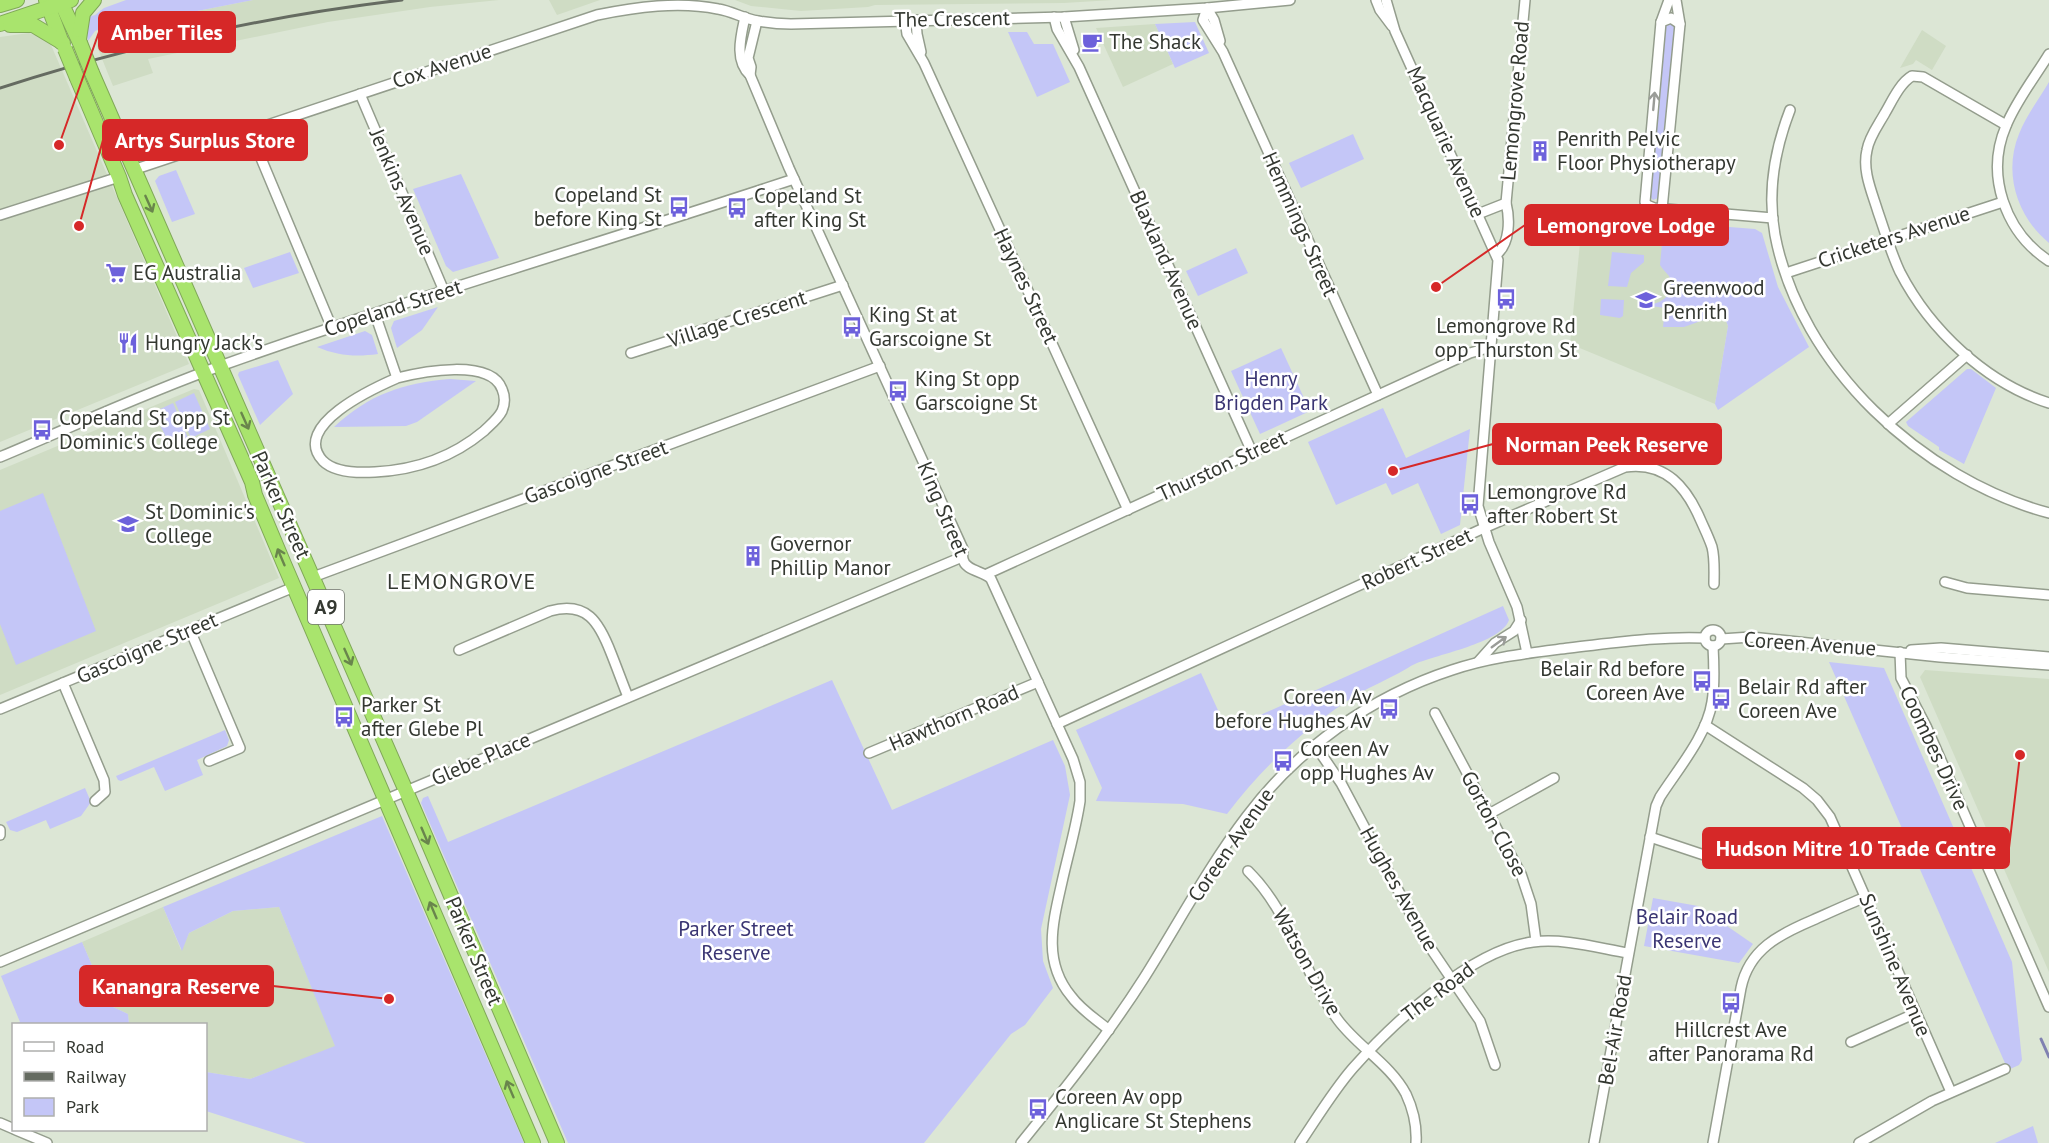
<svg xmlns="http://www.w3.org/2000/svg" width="2049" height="1143" font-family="'PT Sans',sans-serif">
	<rect width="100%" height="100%" fill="#dce6d5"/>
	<g fill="#cfdcc4">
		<polygon points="253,0 499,0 430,7 328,22 148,59 153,73 113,86 94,39 177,15"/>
		<polygon points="549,0 600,0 557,15"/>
		<polygon points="735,0 1113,0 1064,3 875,5 868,7 801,11 751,6"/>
		<polygon points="1155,24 1173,64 1123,87 1096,28"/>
		<polygon points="1922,30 1946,46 1932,70 1916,60 1913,64 1900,68"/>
		<polygon points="29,33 42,37 51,45 189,364 0,442 0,37"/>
		<polygon points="1644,220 1676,223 1707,275 1728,326 1715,404 1570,344 1581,233 1642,239"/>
		<polygon points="194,389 199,390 279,578 0,695 0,470"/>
		<polygon points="1925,670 2049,679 2049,972 1920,677"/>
		<polygon points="163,907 181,950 189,933 233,911 279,907 336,1047 250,1079 206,1072 206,1024 129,1024 128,1014 109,1005 82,942"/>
	</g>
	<g fill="#c4c6f7">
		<polygon points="126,0 253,0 177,15 107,35 102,28 95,31 88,41 86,30 88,17 95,15 104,8"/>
		<polygon points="1195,22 1209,53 1175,68 1155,24"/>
		<polygon points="1670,23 1675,28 1659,195 1658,198 1653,200 1649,195 1663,53 1663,28 1665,24"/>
		<polygon points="1008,32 1027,32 1034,44 1053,44 1070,82 1037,97"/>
		<path d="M2049,82V243C2017,217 2003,173 2019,134C2026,116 2039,99 2049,82Z"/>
		<polygon points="1353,134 1364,159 1301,188 1289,163"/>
		<polygon points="176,170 195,214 172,222 155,181 159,176"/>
		<polygon points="461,174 499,258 453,272 446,266 413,189"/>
		<path d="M1664,222L1755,229L1762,233L1778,287L1809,347L1718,410L1715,404L1728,326L1723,313L1684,327H1663L1665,308L1651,306V304C1665,303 1676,290 1669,276C1666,272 1662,269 1660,265Z"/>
		<polygon points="1236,248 1248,273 1198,296 1186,271"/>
		<polygon points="290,252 299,273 253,288 244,268"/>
		<polygon points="1612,252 1644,255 1644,262 1631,273 1627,287 1608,286"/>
		<polygon points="1601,299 1624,300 1623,316 1620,318 1600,315"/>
		<polygon points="438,307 422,330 397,348 391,328 394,321"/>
		<path d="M365,331L372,335L378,354C356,357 338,356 317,347Z"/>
		<polygon points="1281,348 1310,411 1260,434 1231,371"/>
		<polygon points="278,360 293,394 260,425 238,375 239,372"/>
		<polygon points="1967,369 1971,369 1996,388 1964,464 1939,450 1939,447 1908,426 1906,422"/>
		<path d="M450,379L476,381L417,422L406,426L334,427C369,394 404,383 450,379Z"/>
		<polygon points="194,393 210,429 191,438 175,402"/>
		<polygon points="173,403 188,438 170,446 154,412"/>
		<polygon points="1383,408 1406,458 1470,429 1460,525 1441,534 1418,483 1392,495 1386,483 1336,505 1308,442"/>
		<polygon points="43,493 96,631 16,665 0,624 0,511"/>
		<path d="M1503,606L1509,620C1501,643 1438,654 1415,664C1410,666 1405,670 1399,673C1386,680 1372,686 1358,694C1307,726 1263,766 1227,814L1183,804L1096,801L1102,788L1076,730L1201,673L1227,730Z"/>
		<polygon points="1829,662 1884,668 2012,962 2022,1060 2019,1065 2008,1070"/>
		<polygon points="832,680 892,810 1053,740 1065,766 1070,795 1041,929 1043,961 1053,988 1025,1025 1011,1034 924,1143 568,1143 421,803 423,798 428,796 448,842"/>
		<polygon points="225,730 229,740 227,746 197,760 203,775 165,791 154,767 121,781 118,780 116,776"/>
		<polygon points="85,788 91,802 81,816 50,829 46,820 17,832 10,830 6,822"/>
		<polygon points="382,816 524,1143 306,1143 206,1111 206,1072 250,1079 335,1046 279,907 233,911 189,933 182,951 163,907"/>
		<polygon points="1653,898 1698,906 1753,944 1739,963 1644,946"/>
		<polygon points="82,942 109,1005 128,1014 129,1024 15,1024 20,1022 1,976"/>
		<polygon points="2033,1126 2038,1143 1995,1143"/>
	</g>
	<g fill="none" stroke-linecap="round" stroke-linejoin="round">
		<polyline stroke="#8081b1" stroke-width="3" points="2041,1039 2049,1057"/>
		<g stroke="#949d8d" stroke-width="12">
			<g id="minor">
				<polyline points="1376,0 1380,10 1392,26"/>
				<polyline points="1386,0 1395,31 1498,260 1478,506 1489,542 1517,607 1527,653"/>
				<polyline points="1207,8 1203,20 1223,52 1378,395"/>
				<polyline points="1207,8 1214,20 1220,41"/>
				<path d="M745,17C741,36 734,60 750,75L789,168L963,549C963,552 962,555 963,559C965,571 984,571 991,579L1073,759L1080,782V801C1076,828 1068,855 1062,882C1053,922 1042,961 1071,996C1081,1010 1096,1019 1109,1030"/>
				<polyline points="1054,17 1057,29 1079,67 1252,452"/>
				<polyline points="1064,17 1074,50"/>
				<polyline points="905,20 907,34 924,63 1128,510"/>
				<polyline points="916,20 917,34 921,52"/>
				<polyline points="1661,22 1669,0"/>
				<polyline points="1680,24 1671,18 1661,22 1645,202 1647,205 1654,208 1773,218"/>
				<path d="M2049,54C2035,77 2016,101 2006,126C1985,175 2005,232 2049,261"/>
				<polyline points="750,75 751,67 748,58 757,21"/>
				<polyline points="360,94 444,291"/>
				<path d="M1790,110C1775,149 1767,192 1775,235C1800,366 1922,479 2049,513"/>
				<path d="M2006,125L1923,77L1912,76C1900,83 1892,101 1885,113C1879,124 1869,137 1867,150C1862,171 1872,192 1878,212C1885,232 1891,253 1900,272C1930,330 1986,383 2049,403"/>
				<polyline points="250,132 332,328"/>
				<path d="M133,170L597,15C636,7 679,1 718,9C732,11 744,19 758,21C769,23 780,24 791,24L1064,17L1207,8L1290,0"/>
				<polyline points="1662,209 1680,24 1676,0"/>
				<polyline points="1478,214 1506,203"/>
				<polyline points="0,215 119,177"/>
				<polyline points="1639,239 1642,214 1647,205"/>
				<path d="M1497,254C1510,243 1510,219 1506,203L1525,0"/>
				<polyline points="1786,273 2003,202"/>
				<path d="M375,314L397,378C421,372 490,358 502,389C505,396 505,404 502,411C498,419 490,425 484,431C453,457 415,470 375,472C359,473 335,473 323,461C290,426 374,388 397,378"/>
				<polyline points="631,353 843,285"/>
				<polyline points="1888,424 1967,355"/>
				<path d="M0,457C74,426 147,392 223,365C411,298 604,242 794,179"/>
				<polyline points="987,574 1470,353 1491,347"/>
				<polyline points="313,577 880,366"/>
				<polyline points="1945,582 1967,588 2049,595"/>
				<polyline points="190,630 240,748 209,761"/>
				<circle cx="1713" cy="638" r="8"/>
				<polyline points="1721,639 1751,637 1940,657 2049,665"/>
				<path d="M459,650L550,611C587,601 599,622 611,653C617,668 622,682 628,697"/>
				<polyline points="1911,650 1941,648 2049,657"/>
				<polyline points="1900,652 1901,678 1926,726 2049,1007"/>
				<polyline points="1478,662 1495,643 1514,631 1521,620"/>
				<polyline points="63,683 104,780 105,792 95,801"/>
				<polyline points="0,709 294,587"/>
				<polyline points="1435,713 1521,874 1531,904 1536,941"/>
				<path d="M1057,724L1484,528L1625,467C1666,461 1687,488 1701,521C1705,530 1709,538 1712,547C1715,559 1714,572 1714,584"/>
				<polyline points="1705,725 1803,788 1817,800 1830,817 1951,1092"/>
				<polyline points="1315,745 1341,783 1423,937 1480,1021 1495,1065"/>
				<polyline points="869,753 1038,682"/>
				<polyline points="1489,814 1554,778"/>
				<polyline points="0,830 0,835"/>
				<polyline points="1650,837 1710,857"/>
				<path d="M1248,871C1290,912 1303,973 1338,1020C1358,1047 1390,1064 1406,1094C1413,1109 1417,1126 1416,1143"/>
				<polyline points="0,962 962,557"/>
				<polyline points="1851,1042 1916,1013"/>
				<polyline points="0,1123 14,1129"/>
				<polyline points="16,1130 47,1143"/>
				<path d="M1021,1143C1064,1090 1107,1036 1144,978C1178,924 1208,867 1247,816C1298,748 1372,696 1452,670C1490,657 1530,653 1569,648C1614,643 1660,636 1705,638"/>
				<path d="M1300,1143C1317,1118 1333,1091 1353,1068C1393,1023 1472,949 1533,942C1564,938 1598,948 1628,953"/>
				<path d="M1594,1143L1656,806L1660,797C1678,769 1707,735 1712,702C1715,684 1714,664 1713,646"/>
				<path d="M1713,1143L1741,988C1749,949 1780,934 1813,920C1831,912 1848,904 1866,897"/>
				<polyline points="1859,1143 1932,1101 2005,1069"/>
			</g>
		</g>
		<g stroke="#80a858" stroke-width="16">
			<g id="highway">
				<polyline points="46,0 62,43"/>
				<polyline points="60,0 80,43"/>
				<polyline points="0,5 17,0"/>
				<polyline points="0,24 71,0"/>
				<polyline points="10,25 33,25 63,43"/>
				<polyline points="79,39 83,13 94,0"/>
				<polyline points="92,73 406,791 557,1143"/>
				<polyline points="77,78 119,177 125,195 252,482 255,495 284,564 533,1143"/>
			</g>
		</g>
		<use href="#minor" stroke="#fff" stroke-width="9"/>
		<use href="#highway" stroke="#a9e46d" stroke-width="14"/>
		<path stroke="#656b61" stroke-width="3" d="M0,88C131,46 266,16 402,0"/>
		<g stroke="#80a858" stroke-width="16" stroke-linecap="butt">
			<g id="highway-bridge">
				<polyline points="80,43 92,73"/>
				<polyline points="65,49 77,78"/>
			</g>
		</g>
		<use href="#highway-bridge" stroke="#a9e46d" stroke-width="14"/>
	</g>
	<defs><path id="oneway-shaft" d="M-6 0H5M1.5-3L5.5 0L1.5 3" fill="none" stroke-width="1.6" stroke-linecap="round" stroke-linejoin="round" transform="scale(1.5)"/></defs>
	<g stroke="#9a9c98">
		<use href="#oneway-shaft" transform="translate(1654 101) rotate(-85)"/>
		<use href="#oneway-shaft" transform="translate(1499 642) rotate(-36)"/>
	</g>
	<g stroke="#69854c">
		<use href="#oneway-shaft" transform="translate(149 204) rotate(66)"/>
		<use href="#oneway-shaft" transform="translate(245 421) rotate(66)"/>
		<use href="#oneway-shaft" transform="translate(281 557) rotate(-113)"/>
		<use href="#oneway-shaft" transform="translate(348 657) rotate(66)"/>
		<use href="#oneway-shaft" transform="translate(425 836) rotate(67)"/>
		<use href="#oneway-shaft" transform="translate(433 910) rotate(-113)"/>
		<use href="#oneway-shaft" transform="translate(510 1089) rotate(-113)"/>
	</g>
	<defs>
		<g id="cafe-bare" transform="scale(1.62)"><path d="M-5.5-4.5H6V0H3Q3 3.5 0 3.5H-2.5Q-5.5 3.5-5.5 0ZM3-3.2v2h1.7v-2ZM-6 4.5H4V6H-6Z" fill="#6d61db" stroke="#fff" stroke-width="2.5" paint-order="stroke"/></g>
		<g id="building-bare" transform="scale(1.62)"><path d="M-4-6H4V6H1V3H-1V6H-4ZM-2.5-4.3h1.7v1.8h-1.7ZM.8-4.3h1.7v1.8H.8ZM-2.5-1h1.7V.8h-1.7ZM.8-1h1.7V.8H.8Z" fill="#6d61db" stroke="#fff" stroke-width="2.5" paint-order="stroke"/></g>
		<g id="bus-bare" transform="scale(1.62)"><path d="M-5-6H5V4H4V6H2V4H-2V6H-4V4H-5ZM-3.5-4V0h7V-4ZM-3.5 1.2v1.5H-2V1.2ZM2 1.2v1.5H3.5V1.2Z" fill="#6d61db" stroke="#fff" stroke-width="2.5" paint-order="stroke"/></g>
		<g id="supermarket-bare" transform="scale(1.62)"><path d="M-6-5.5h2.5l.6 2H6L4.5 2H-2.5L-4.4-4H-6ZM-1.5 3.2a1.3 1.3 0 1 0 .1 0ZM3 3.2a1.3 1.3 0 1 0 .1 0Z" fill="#6d61db" stroke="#fff" stroke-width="2.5" paint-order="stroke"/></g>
		<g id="school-bare" transform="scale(1.62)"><path d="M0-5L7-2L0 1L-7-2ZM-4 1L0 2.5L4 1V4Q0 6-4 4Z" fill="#6d61db" stroke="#fff" stroke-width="2.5" paint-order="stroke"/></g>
		<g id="restaurant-bare" transform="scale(1.62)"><path d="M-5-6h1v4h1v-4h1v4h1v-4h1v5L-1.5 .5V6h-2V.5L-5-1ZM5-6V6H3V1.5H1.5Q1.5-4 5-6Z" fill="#6d61db" stroke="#fff" stroke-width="2.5" paint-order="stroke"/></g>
	</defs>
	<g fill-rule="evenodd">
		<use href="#cafe-bare" x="1092" y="42"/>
		<use href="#building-bare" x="1540" y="151"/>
		<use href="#bus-bare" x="679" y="207"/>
		<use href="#bus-bare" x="737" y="208"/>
		<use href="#supermarket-bare" x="116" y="273"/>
		<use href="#bus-bare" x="1506" y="299"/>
		<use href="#school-bare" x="1646" y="300"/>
		<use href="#bus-bare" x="852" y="327"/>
		<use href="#restaurant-bare" x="128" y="343"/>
		<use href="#bus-bare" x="898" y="391"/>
		<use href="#bus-bare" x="42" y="430"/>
		<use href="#bus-bare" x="1470" y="504"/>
		<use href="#school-bare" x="128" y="524"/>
		<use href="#building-bare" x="753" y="556"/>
		<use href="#bus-bare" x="1702" y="681"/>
		<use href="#bus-bare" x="1721" y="699"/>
		<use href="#bus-bare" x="1389" y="709"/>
		<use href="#bus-bare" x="344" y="717"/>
		<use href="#bus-bare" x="1283" y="761"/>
		<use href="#bus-bare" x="1731" y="1003"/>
		<use href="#bus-bare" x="1038" y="1109"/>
	</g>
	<g text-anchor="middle" stroke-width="5" stroke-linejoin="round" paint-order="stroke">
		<rect fill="#fff" stroke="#71746f" stroke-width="1.5" x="308" y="590" width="36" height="34" rx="4.5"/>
		<g font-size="20" font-weight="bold" fill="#343831">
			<text x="326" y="614">A9</text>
		</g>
		<g font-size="21" fill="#343831" stroke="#fff">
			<text transform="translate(952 19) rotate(-1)" y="7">The Crescent</text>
			<text transform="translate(442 66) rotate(-18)" y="7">Cox Avenue</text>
			<text transform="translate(1515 101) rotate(-85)" y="7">Lemongrove Road</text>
			<text transform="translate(1446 142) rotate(66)" y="7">Macquarie Avenue</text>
			<text transform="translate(402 192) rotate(67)" y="7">Jenkins Avenue</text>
			<text transform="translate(1300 224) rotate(66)" y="7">Hemmings Street</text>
			<text transform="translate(1894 237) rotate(-18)" y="7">Cricketers Avenue</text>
			<text transform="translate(1166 260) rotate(66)" y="7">Blaxland Avenue</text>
			<text transform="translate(1026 286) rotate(65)" y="7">Haynes Street</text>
			<text transform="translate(393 308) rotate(-18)" y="7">Copeland Street</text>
			<text transform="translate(737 319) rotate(-18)" y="7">Village Crescent</text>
			<text transform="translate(1222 466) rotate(-25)" y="7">Thurston Street</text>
			<text transform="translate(596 472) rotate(-20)" y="7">Gascoigne Street</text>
			<text transform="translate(281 505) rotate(66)" y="7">Parker Street</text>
			<text transform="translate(943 509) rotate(67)" y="7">King Street</text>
			<text transform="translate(1417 559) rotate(-25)" y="7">Robert Street</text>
			<text transform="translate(1810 644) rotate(4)" y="7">Coreen Avenue</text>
			<text transform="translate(147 648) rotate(-23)" y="7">Gascoigne Street</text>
			<text transform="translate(954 718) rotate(-23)" y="7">Hawthorn Road</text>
			<text transform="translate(1934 748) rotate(65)" y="7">Coombes Drive</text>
			<text transform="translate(481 759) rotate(-23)" y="7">Glebe Place</text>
			<text transform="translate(1494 824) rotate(62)" y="7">Gorton Close</text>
			<text transform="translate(1231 845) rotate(-55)" y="7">Coreen Avenue</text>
			<text transform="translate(1399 889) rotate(61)" y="7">Hughes Avenue</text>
			<text transform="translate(474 951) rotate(67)" y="7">Parker Street</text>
			<text transform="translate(1307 962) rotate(61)" y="7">Watson Drive</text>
			<text transform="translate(1895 965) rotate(67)" y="7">Sunshine Avenue</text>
			<text transform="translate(1438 992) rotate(-37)" y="7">The Road</text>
			<text transform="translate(1615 1030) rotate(-80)" y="7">Bel-Air Road</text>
		</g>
		<g font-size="21" fill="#343831" stroke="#fff" text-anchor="start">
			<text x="1109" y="49">The Shack</text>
			<text x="1557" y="146">Penrith Pelvic<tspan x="1557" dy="24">Floor Physiotherapy</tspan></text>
			<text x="662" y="202" text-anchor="end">Copeland St<tspan x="662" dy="24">before King St</tspan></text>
			<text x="754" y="203">Copeland St<tspan x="754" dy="24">after King St</tspan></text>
			<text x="133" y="280">EG Australia</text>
			<text x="1663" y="295">Greenwood<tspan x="1663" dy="24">Penrith</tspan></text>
			<text x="869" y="322">King St at<tspan x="869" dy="24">Garscoigne St</tspan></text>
			<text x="1506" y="333" text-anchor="middle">Lemongrove Rd<tspan x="1506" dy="24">opp Thurston St</tspan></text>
			<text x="145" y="350">Hungry Jack's</text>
			<text x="915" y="386">King St opp<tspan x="915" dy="24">Garscoigne St</tspan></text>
			<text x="59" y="425">Copeland St opp St<tspan x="59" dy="24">Dominic's College</tspan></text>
			<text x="1487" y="499">Lemongrove Rd<tspan x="1487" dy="24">after Robert St</tspan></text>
			<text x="145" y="519">St Dominic's<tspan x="145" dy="24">College</tspan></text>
			<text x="770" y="551">Governor<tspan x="770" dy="24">Phillip Manor</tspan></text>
			<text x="1685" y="676" text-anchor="end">Belair Rd before<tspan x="1685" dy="24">Coreen Ave</tspan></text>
			<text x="1738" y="694">Belair Rd after<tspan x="1738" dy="24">Coreen Ave</tspan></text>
			<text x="1372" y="704" text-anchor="end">Coreen Av<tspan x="1372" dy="24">before Hughes Av</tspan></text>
			<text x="361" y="712">Parker St<tspan x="361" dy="24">after Glebe Pl</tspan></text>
			<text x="1300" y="756">Coreen Av<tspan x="1300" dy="24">opp Hughes Av</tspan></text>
			<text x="1731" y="1037" text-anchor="middle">Hillcrest Ave<tspan x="1731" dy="24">after Panorama Rd</tspan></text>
			<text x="1055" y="1104">Coreen Av opp<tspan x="1055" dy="24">Anglicare St Stephens</tspan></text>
		</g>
		<g font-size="21" fill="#3a3573" stroke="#fff">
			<text x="1271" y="386">Henry<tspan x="1271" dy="24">Brigden Park</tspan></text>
			<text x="1687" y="924">Belair Road<tspan x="1687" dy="24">Reserve</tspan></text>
			<text x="736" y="936">Parker Street<tspan x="736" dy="24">Reserve</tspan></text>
		</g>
		<g font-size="22" letter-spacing="1.5" fill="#343831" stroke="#fff">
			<text x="462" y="589">LEMONGROVE</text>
		</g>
	</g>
	<path fill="none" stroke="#d62828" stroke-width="2" d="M59 145L99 32M79 226L103 140M1436 287L1525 225M1393 471L1493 444M2020 755L2009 848M389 999L273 986"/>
	<g fill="#d62828" stroke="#fff" stroke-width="2">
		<circle cx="59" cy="145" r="6"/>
		<circle cx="79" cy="226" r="6"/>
		<circle cx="1436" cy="287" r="6"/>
		<circle cx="1393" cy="471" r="6"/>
		<circle cx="2020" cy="755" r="6"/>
		<circle cx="389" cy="999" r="6"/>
	</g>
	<g fill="#d62828" stroke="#d62828" stroke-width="2">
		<rect x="99" y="12" width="136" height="40" rx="6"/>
		<rect x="103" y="120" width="204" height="40" rx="6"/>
		<rect x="1525" y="205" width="203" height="40" rx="6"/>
		<rect x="1493" y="424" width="228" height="40" rx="6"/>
		<rect x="1703" y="828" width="306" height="40" rx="6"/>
		<rect x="80" y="966" width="193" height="40" rx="6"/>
	</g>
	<g font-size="22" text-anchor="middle" font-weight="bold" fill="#fff">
		<text x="167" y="40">Amber Tiles</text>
		<text x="205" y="148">Artys Surplus Store</text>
		<text x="1626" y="233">Lemongrove Lodge</text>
		<text x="1607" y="452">Norman Peek Reserve</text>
		<text x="1856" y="856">Hudson Mitre 10 Trade Centre</text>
		<text x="176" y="994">Kanangra Reserve</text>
	</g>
	<rect x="12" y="1023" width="195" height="108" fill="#ffffff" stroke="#aeafad" stroke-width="1.5"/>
	<rect x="24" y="1042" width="30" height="9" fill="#ffffff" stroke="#aeafad" stroke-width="1.5"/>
	<text x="66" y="1053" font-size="18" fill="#343831">Road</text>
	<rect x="24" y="1072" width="30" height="9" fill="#656b61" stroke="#aeafad" stroke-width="1.5"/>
	<text x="66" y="1083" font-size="18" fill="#343831">Railway</text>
	<rect x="24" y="1098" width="30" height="18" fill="#c4c6f7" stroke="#aeafad" stroke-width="1.5"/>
	<text x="66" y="1113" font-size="18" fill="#343831">Park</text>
</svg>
